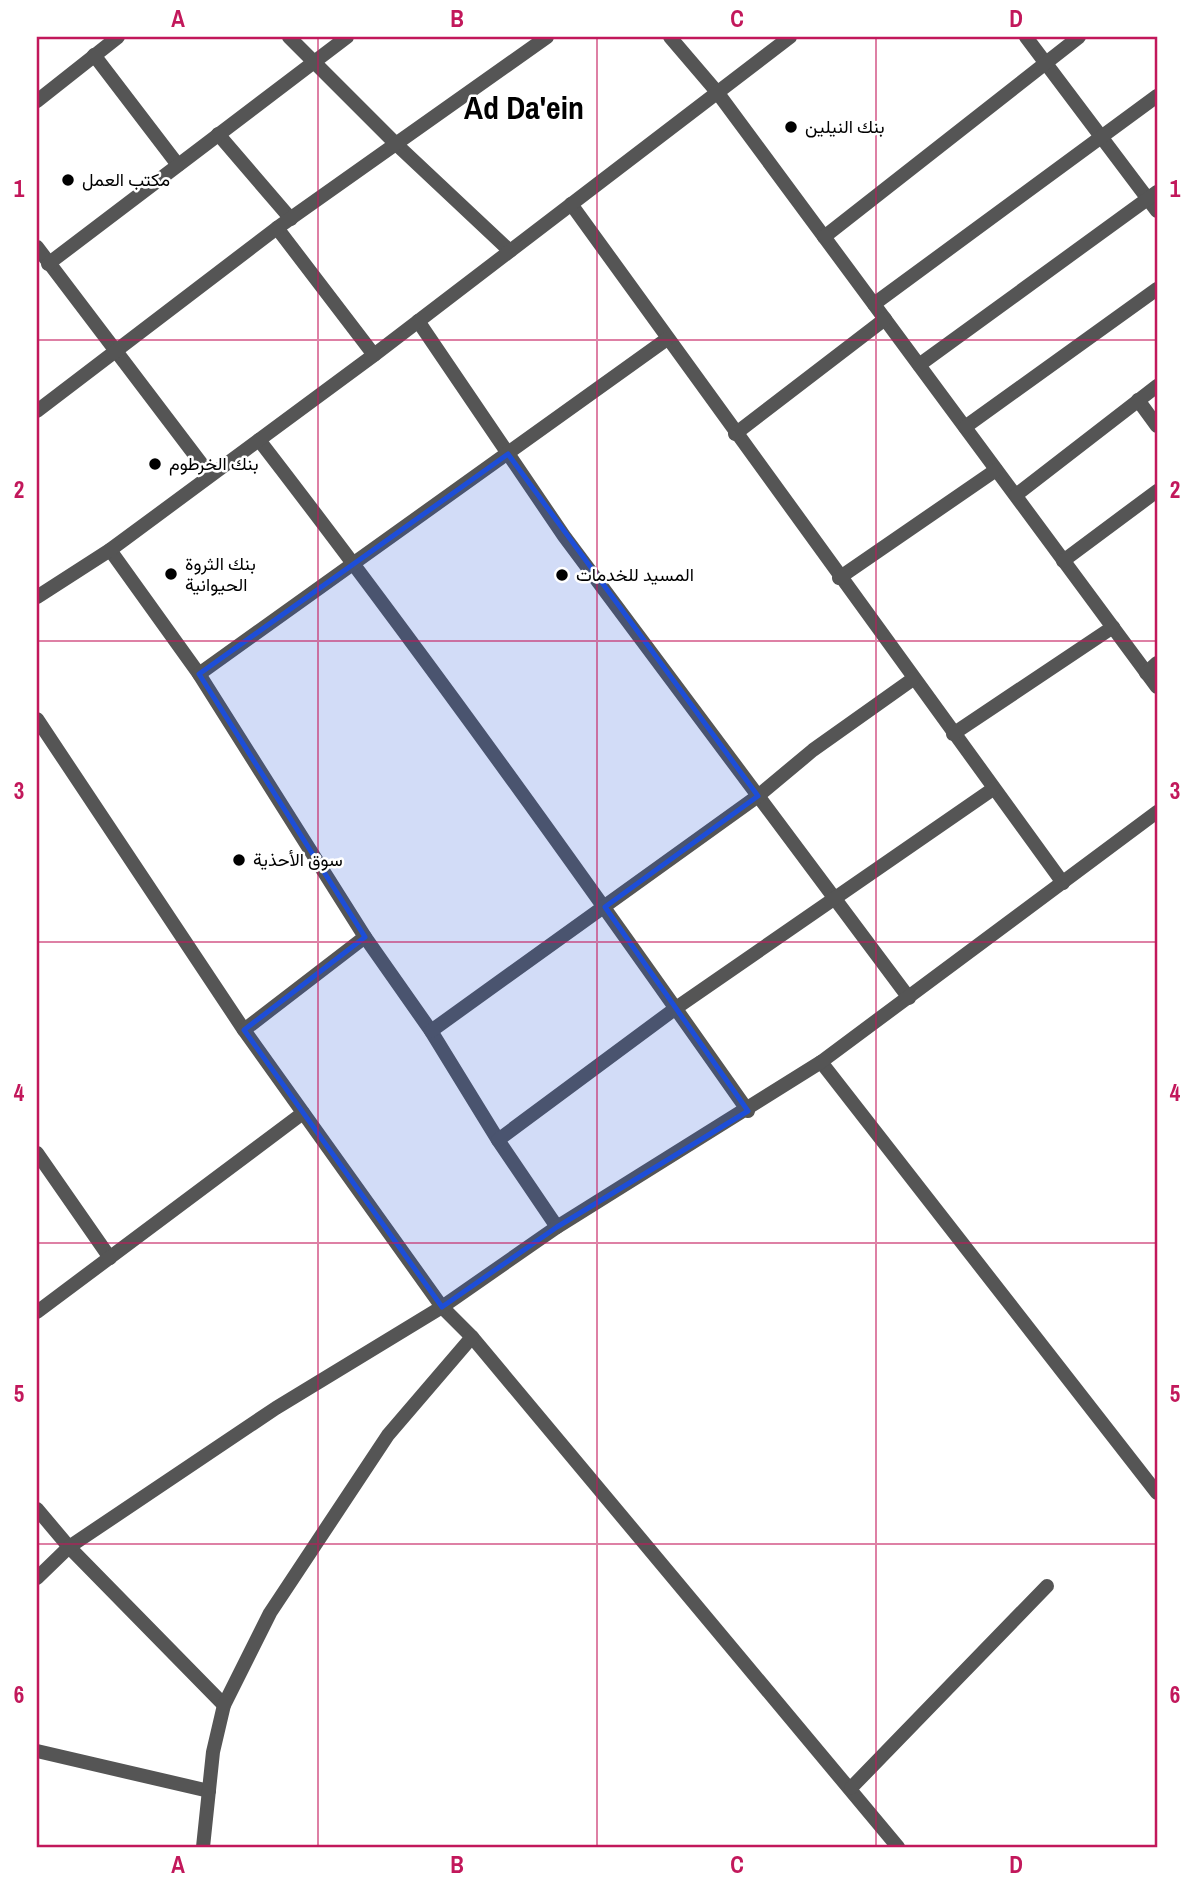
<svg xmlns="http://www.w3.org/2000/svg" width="1194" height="1884" font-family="'Archivo Narrow',Vazirmatn,sans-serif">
	<rect width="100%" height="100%" fill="#fff"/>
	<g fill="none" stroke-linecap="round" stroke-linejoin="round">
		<g stroke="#555" stroke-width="14">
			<polyline points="289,37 396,144 510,251"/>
			<polyline points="670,37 717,92 1157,687"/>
			<polyline points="1026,37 1157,211"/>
			<polyline points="94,55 178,165"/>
			<polyline points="37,101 118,37"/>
			<polyline points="218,134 291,219"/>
			<polyline points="571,204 1063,883"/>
			<polyline points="277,228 374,355"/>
			<polyline points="824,237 1079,37"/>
			<polyline points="37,247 210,475"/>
			<polyline points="48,264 347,37"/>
			<polyline points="874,304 1157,96"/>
			<polyline points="418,321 564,536 909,998"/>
			<polyline points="919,365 1157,192"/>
			<polyline points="1138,400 1157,426"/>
			<polyline points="37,411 277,228 547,37"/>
			<polyline points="965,427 1157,289"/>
			<polyline points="735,434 885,319"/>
			<path d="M259,440C428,659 589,885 748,1111"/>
			<polyline points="1016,495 1157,386"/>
			<polyline points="110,550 199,674 365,937 431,1031 498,1140 557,1227"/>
			<polyline points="1063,561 1157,491"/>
			<polyline points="839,578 996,470"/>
			<polyline points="37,597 110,550 374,355 790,37"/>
			<polyline points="1146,673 1157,663"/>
			<polyline points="199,674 667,339"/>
			<polyline points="37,719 244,1030 442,1307 472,1337 898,1847"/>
			<polyline points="953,734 1113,627"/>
			<polyline points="244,1030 365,937"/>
			<polyline points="431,1031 758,796 813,750 913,679"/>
			<polyline points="821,1062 1157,1493"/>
			<polyline points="498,1140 676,1008 993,789"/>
			<polyline points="37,1153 110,1258"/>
			<polyline points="37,1312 303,1113"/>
			<polyline points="37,1509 69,1547 224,1705"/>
			<polyline points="37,1578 69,1547 276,1408 442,1307 557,1227 821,1062 1157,812"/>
			<polyline points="37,1751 209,1791"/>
			<polyline points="851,1788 1047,1586"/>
			<polyline points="203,1847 213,1752 224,1705 270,1613 388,1435 472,1337"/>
		</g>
	</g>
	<path fill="#1d4ed8" fill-opacity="0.2" stroke="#1d4ed8" stroke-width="5" stroke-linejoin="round" d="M508,454L758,796L605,907L748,1111L557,1227L442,1307L244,1030L365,937L199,674Z"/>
	<path fill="none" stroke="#c2185b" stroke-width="2" stroke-opacity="0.55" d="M318,37V1847M597,37V1847M876,37V1847M37,340H1157M37,641H1157M37,942H1157M37,1243H1157M37,1544H1157"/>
	<g fill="#000" stroke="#fff" stroke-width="2.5">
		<circle cx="791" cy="127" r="7"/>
		<circle cx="68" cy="180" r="7"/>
		<circle cx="155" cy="464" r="7"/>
		<circle cx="171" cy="574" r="7"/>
		<circle cx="562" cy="575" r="7"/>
		<circle cx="239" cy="860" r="7"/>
	</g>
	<g text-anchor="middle" stroke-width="5" stroke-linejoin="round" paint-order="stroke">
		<g font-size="18" fill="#000" stroke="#fff" text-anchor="start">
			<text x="805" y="133">بنك النيلين</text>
			<text x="82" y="186">مكتب العمل</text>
			<text x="169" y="470">بنك الخرطوم</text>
			<text x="185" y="570">بنك الثروة<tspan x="185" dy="21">الحيوانية</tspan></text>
			<text x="576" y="581">المسيد للخدمات</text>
			<text x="253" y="866">سوق الأحذية</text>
		</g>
		<g font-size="32" font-weight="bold" fill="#000" stroke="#fff">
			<text x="524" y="119">Ad Da'ein</text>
		</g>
	</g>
	<rect width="1194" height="1884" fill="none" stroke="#ffffff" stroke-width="77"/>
	<rect x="38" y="38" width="1118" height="1808" fill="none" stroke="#c2185b" stroke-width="2.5"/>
	<g font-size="23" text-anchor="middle" font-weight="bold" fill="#c2185b">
		<text x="178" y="27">A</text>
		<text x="457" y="27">B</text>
		<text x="737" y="27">C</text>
		<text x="1016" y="27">D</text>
		<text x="19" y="197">1</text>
		<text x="1175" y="197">1</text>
		<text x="19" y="498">2</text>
		<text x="1175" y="498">2</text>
		<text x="19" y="799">3</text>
		<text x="1175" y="799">3</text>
		<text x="19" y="1101">4</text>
		<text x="1175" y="1101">4</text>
		<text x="19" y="1402">5</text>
		<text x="1175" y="1402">5</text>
		<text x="19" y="1703">6</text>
		<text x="1175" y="1703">6</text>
		<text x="178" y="1873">A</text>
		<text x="457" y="1873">B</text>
		<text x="737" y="1873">C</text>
		<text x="1016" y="1873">D</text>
	</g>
</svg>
